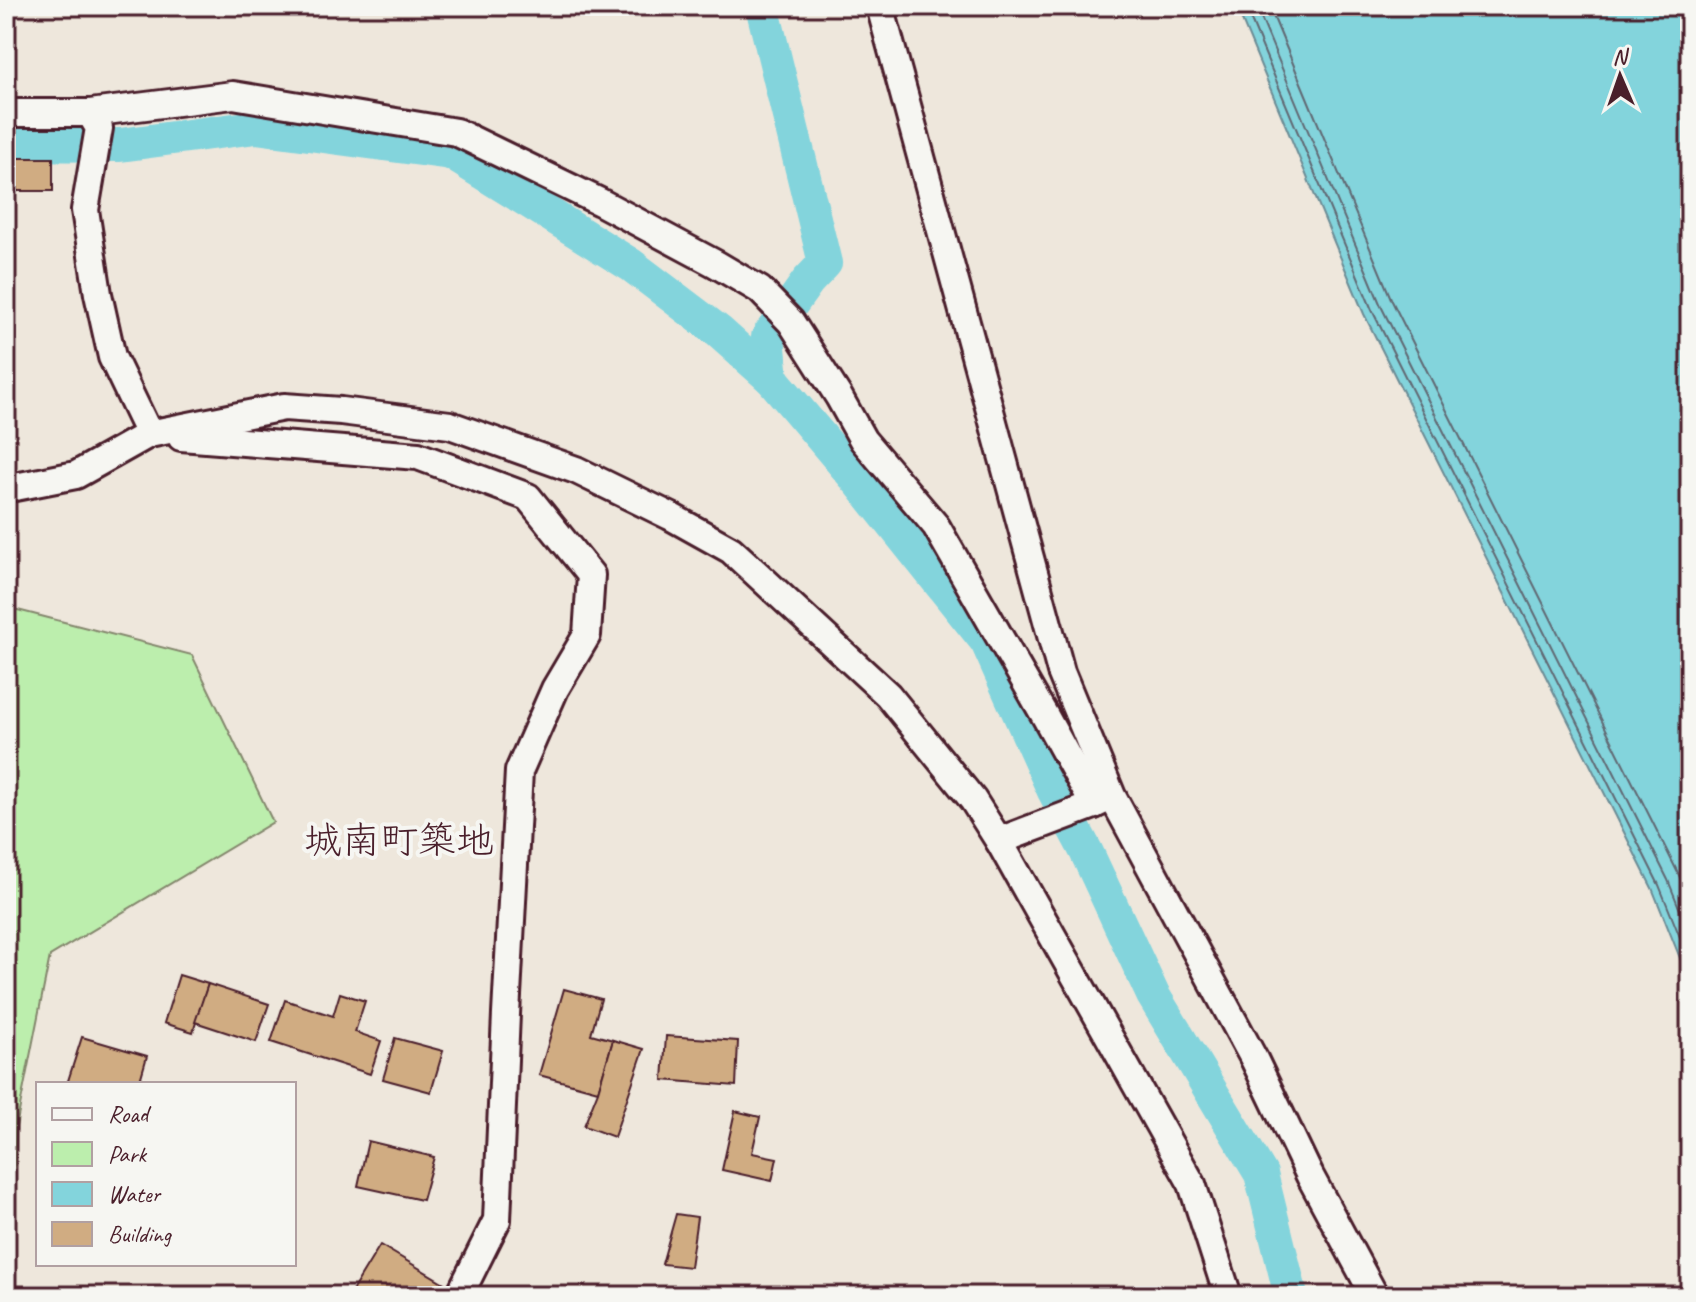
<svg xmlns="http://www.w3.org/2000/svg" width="1696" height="1302" font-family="Caveat,'Klee One',sans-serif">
	<rect width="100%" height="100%" fill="#eee7dc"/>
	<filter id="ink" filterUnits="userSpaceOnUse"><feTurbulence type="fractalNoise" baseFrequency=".0125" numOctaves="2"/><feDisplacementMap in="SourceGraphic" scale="16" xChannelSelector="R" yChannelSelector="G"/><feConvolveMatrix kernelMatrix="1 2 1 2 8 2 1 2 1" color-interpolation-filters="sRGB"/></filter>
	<g filter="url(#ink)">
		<polygon fill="#bceead" stroke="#83866c" stroke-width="2" points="6,607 192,655 273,822 50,956 16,1127 11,1296 6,1296"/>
		<polygon fill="#83d4dc" stroke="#6c8c95" stroke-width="2" points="1236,6 1690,6 1690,983 1652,888 1364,314"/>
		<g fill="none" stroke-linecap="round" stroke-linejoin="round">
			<g stroke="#616772" stroke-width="2">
				<polyline points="1245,6 1372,310 1659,885 1690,962"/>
				<polyline points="1256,6 1381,306 1668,880 1690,935"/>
				<polyline points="1269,6 1392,301 1679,875 1690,902"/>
			</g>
			<g stroke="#83d4dc" stroke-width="34">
				<polyline points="762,6 825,263 808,281 768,337 772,379"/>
				<polyline points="6,144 120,145 256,127 451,153 631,265 718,331 772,379 860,483 987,642 1054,791 1086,851 1153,995 1261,1174 1291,1296"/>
			</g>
		</g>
		<g fill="#d0ac82" stroke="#4a1f2b" stroke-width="2">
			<polygon points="17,158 53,158 53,191 16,191"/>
			<polygon points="179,975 208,984 193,1032 164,1023"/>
			<polygon points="208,984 269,1004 256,1042 195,1022"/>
			<polygon points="564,989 601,999 591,1034 613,1040 598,1091 539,1075"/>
			<polygon points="340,993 365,1001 355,1032 381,1041 370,1074 271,1042 285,1000 333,1016"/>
			<polygon points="666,1036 738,1041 736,1086 663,1080"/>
			<polygon points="82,1037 147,1056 139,1084 67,1084"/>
			<polygon points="395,1038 443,1051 431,1092 383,1079"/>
			<polygon points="613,1040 644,1049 614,1137 584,1126 598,1091"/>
			<polygon points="735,1111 760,1117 752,1153 777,1158 772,1181 722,1170"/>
			<polygon points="368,1141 434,1157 422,1200 358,1186"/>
			<polygon points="676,1214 697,1217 690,1267 662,1264"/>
			<polygon points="380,1245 444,1283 440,1296 373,1296 352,1291"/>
			<polygon points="84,1287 128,1296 82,1296"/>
		</g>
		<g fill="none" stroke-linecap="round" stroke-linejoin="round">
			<g stroke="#4a1f2b" stroke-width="32">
				<g id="street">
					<polyline points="880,6 1061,672 1112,796 1254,1059 1310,1176 1372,1291 1373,1296"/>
					<polyline points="6,113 90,113 233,95 456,132 600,202 716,264 760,290 791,322 839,397 863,440 936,526 1045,716 1094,805"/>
					<polyline points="90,113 99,128 85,210 98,294 112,357 149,434"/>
					<polyline points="181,437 418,456 528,497 591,575 587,635 555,689 519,771 506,1014 497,1220 459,1296"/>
					<polyline points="6,483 15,487 76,475 149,434 284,407 341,411 450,425 576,470 670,516 731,550 888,695 973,800 999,841 1192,1184 1228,1296"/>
					<polyline points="999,841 1094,805 1109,798"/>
				</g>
			</g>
			<use href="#street" stroke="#f6f6f2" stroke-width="26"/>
		</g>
	</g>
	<g text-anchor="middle" stroke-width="8" stroke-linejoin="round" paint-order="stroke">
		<g font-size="38" fill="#4a1f2b" stroke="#f6f6f2">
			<text x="399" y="853">城南町築地</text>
		</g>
	</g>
	<rect width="1696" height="1302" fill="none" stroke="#f6f6f2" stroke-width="32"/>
	<rect x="16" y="16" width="1664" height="1270" fill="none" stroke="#4a1f2b" stroke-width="3" filter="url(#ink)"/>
	<rect x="36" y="1082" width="260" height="184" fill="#f6f6f2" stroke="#b1a0a2" stroke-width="2"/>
	<rect x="52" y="1108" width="40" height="12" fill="#f6f6f2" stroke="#b1a0a2" stroke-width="2"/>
	<text x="108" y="1122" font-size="24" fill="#4a1f2b">Road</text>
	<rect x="52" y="1142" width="40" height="24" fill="#bceead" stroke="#b1a0a2" stroke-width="2"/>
	<text x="108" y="1162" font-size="24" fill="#4a1f2b">Park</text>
	<rect x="52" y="1182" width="40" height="24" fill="#83d4dc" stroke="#b1a0a2" stroke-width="2"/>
	<text x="108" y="1202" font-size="24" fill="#4a1f2b">Water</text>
	<rect x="52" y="1222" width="40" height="24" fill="#d0ac82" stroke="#b1a0a2" stroke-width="2"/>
	<text x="108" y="1242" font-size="24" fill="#4a1f2b">Building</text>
	<g transform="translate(1620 76) rotate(358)" stroke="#f6f6f2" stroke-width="6" paint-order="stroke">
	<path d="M0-6L14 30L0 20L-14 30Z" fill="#4a1f2b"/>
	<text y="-12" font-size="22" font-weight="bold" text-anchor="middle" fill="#4a1f2b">N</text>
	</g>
</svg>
